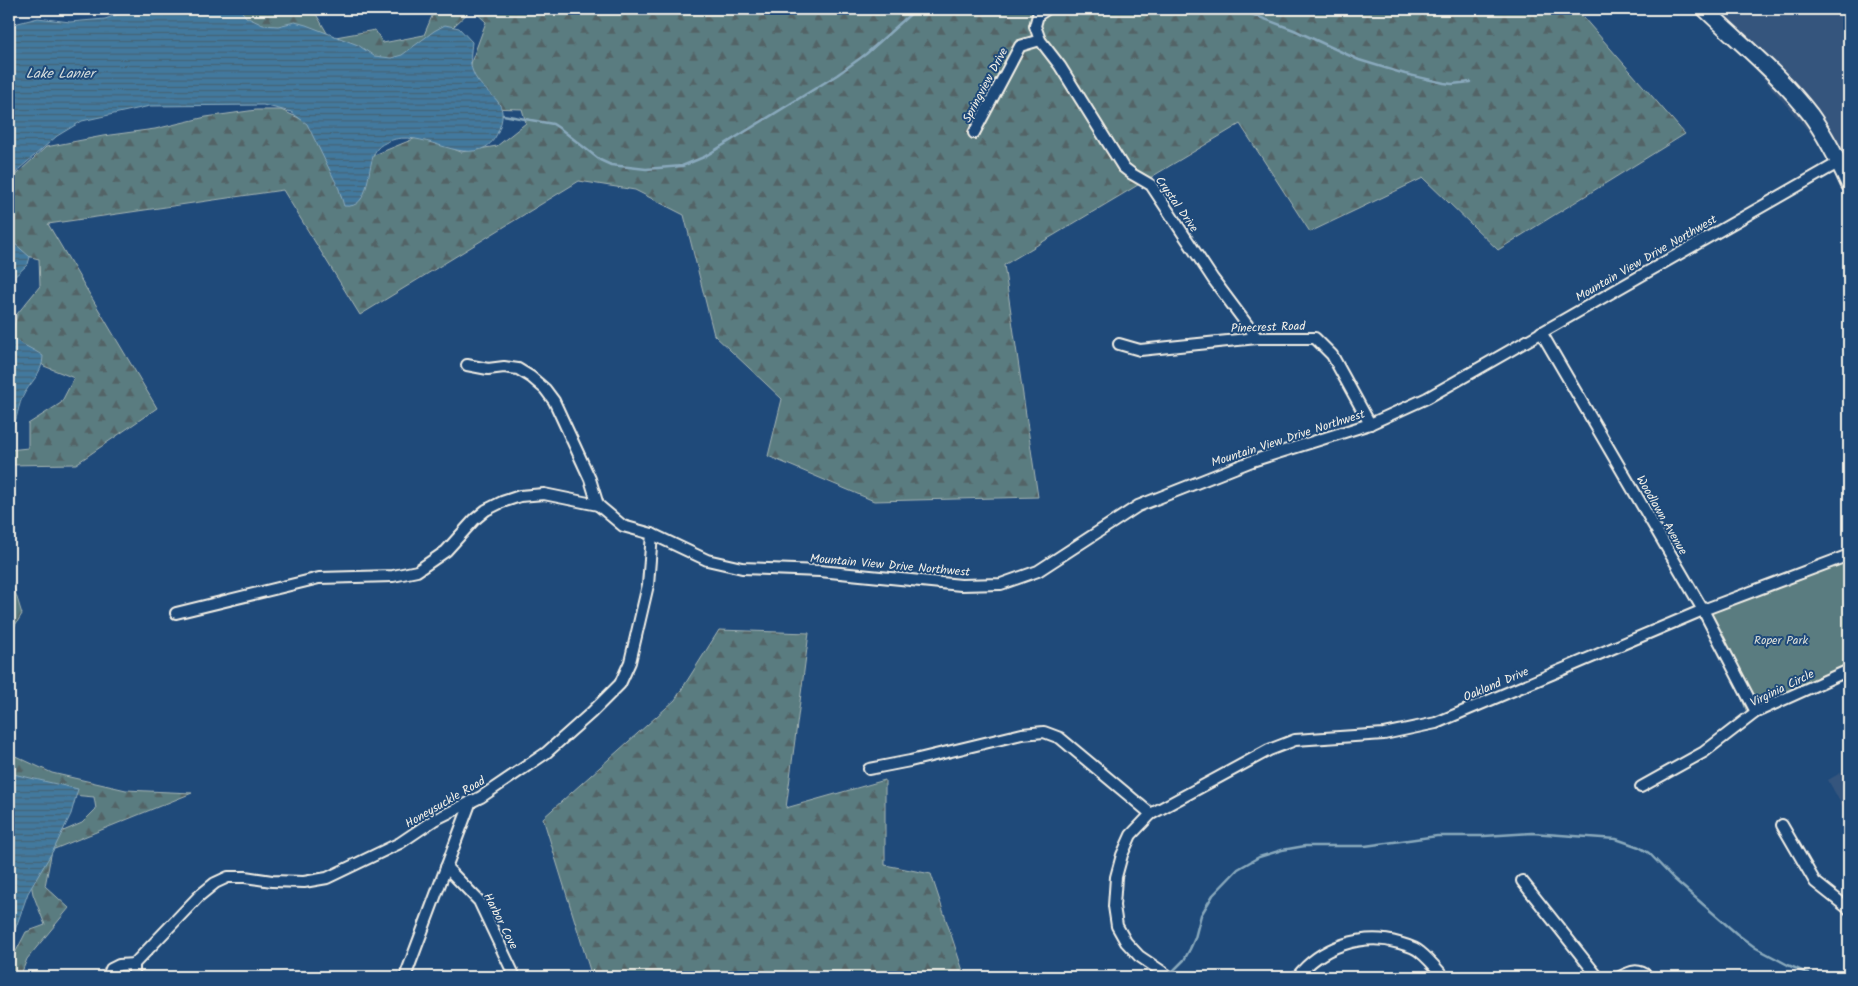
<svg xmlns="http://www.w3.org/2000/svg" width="1858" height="986" font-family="Kalam,sans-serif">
	<defs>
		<pattern id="forest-firs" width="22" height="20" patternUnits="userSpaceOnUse" patternTransform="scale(1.25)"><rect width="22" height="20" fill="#5a7b80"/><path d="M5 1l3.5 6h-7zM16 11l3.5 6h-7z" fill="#526466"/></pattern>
		<pattern id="water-rules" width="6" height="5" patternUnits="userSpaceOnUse" patternTransform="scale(1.25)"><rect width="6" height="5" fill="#42799e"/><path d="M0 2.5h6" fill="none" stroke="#456376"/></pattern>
	</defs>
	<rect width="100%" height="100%" fill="#1f4a7a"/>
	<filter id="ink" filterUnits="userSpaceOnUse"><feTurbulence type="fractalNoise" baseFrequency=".02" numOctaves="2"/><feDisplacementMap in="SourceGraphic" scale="10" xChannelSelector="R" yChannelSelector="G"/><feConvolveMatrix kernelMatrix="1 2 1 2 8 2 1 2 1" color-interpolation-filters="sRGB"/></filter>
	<g filter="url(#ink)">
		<g fill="#34547d">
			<polygon points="1697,9 1840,9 1849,24 1849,157 1837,164 1730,40"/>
			<polygon points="1849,768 1849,818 1828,780"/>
		</g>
		<g fill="url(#forest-firs)" stroke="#a7b6b4">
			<polygon points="226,9 313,9 330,38 375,30 383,43 424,35 435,9 1576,9 1685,134 1498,250 1423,178 1310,232 1240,124 1004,265 1038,497 874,501 768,456 782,399 714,335 684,215 635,190 579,181 360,315 283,190 48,224 157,408 76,464 9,465 9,450 28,448 28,424 61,403 74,378 44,366 11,339 17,314 40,286 39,259 19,254 9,240 9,181 46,147 103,136 155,129 206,117 256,110 281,110 319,127 357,162 421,136 461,152 497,146 526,123 522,109 486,108 465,89 472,60 486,22 472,9 453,27 440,50 417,65 276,40"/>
			<polygon points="9,572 22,614 9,635"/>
			<polygon points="719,630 809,633 786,808 885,780 885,865 931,874 965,977 592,977 543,818 675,700"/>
			<polygon points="9,753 52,773 126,790 192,793 52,850 45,886 69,908 27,959 20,977 9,977 9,965 26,932 45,925 33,894 28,868 47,838 82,823 96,809 94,797 72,795 9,775"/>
		</g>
		<polygon fill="#5a7b80" stroke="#a7b6b4" points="1849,555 1849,669 1748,715 1707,608"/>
		<g fill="url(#water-rules)" stroke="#89a9bc">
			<path d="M133,9H240L246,17L263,25L278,26L295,22L306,25L358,45L374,56L391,58L402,55L434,31L445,25L459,28L472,42C471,52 469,63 473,72C482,96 512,97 499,129C496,137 493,142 486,147C457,163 422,128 389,141C385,143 380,145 377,149C365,164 373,210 344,206L339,189L307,124L291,112L263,105L150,106L82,121L57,136L19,169L9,183V28L14,24L38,18L70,22L105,19Z"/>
			<polygon points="9,234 13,242 30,257 28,264 9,282"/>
			<path d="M9,335C19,344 32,348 43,356C43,374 29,383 22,398C17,410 16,426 9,436Z"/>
			<polygon points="9,773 78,789 71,814 54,849 28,893 9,947"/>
		</g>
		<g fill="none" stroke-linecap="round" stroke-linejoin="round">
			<g stroke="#89a9bc" stroke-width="2.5">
				<polyline points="1238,9 1294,30 1359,60 1405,74 1444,83 1452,84 1471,82"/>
				<polyline points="503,115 553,124 562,130 600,160 611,165 646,169 682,166 704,157 837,75 866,54 916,9"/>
				<polyline points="1171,973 1184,960 1190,949 1195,938 1201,915 1213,895 1238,869 1259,857 1282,850 1305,846 1365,846 1437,836 1484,836 1532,833 1616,839 1639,847 1649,853 1674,879 1737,934 1756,948 1788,965 1816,977"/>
			</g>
			<g stroke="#f4f1e8" stroke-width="14">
				<g id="minor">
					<polyline points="1047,9 1038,15 1035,26 1040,40 1060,66 1123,167 1132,174 1151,185 1213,279 1257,338"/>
					<polyline points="974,133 1020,46 1040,40"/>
					<polyline points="1541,332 1703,610 1756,712"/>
					<polyline points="1119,344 1140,350 1257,338 1315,338 1332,355 1370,424"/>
					<polyline points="467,365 488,369 504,367 518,369 531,377 545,389 554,401 590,479 598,505 623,526 652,534 707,560 742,568 820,571 961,585 1001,584 1038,571 1138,506 1252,461 1370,424 1427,398 1838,163"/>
					<polyline points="176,613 319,578 393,576 417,571 446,551 474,520 486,510 502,502 520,496 544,494 598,505"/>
					<polyline points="869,769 910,761 1022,734 1044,732 1060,738 1151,814"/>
					<polyline points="1641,787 1704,752 1756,712 1849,670"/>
					<polyline points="1782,825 1815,882 1849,909"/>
					<polyline points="446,867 479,901 515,977"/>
					<polyline points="1522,881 1598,977"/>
					<polyline points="134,964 134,977"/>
					<polyline points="108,977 111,969 119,965 134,964 199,896 215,883 228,877 245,877 272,881 304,882 327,878 400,843 434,820 481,797 546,753 591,713 620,684 630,662 648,585 652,534"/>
					<polyline points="405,977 471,801"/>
					<polyline points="1170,977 1139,956 1126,942 1117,926 1114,906 1116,877 1122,855 1131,835 1151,814 1269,750 1295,740 1384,734 1436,723 1703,610 1849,555"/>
					<path d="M1297,977C1320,947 1363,932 1399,943C1406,945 1415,947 1420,952C1429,959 1437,969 1444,977"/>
					<path d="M1620,977C1631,971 1638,968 1649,977"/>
				</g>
			</g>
			<g stroke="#f4f1e8" stroke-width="19">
				<path id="highway" d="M1705,9C1740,43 1780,75 1810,114C1826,136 1838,160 1849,184"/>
			</g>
			<use href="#minor" stroke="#1f4a7a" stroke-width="10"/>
			<use href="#highway" stroke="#1f4a7a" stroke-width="15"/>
		</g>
	</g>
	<g text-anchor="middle" stroke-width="4" stroke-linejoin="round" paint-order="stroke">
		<g font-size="12" fill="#f4f1e8" stroke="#1f4a7a">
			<text transform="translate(985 85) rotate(-62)" y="4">Springview Drive</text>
			<text transform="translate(1177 204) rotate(55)" y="4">Crystal Drive</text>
			<text transform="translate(1646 258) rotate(-30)" y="4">Mountain View Drive Northwest</text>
			<text transform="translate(1268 327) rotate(-2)" y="4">Pinecrest Road</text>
			<text transform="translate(1288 438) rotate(-18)" y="4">Mountain View Drive Northwest</text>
			<text transform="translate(1662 515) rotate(60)" y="4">Woodlawn Avenue</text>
			<text transform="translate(890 565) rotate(5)" y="4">Mountain View Drive Northwest</text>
			<text transform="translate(1496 684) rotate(-23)" y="4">Oakland Drive</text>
			<text transform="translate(1782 688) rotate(-26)" y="4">Virginia Circle</text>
			<text transform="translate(445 802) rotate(-30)" y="4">Honeysuckle Road</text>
			<text transform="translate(501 921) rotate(63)" y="4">Harbor Cove</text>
		</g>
		<g font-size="12" fill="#dddfd8" stroke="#1f4a7a">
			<text x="1781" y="644">Roper Park</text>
		</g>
		<g font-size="14" font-style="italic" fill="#d9dfdd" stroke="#1f4a7a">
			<text x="60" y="78">Lake Lanier</text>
		</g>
	</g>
	<rect width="1858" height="986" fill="none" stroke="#1f4a7a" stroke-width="30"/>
	<rect x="15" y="15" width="1828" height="956" fill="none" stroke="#f4f1e8" stroke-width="2" filter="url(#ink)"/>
</svg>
